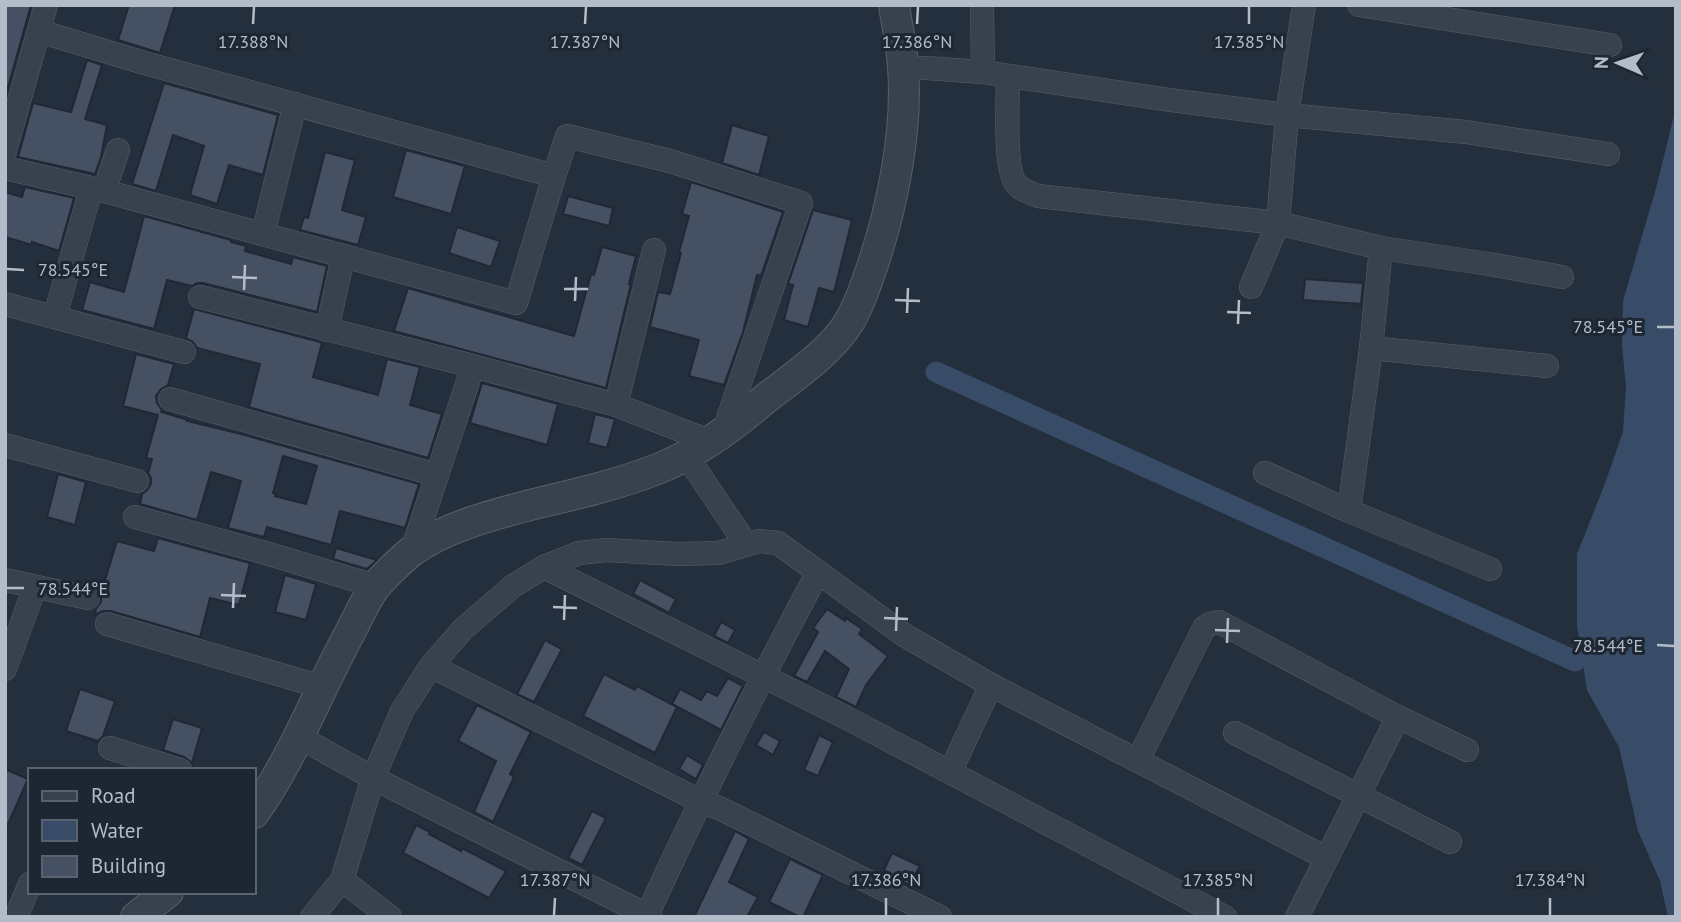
<svg xmlns="http://www.w3.org/2000/svg" width="1681" height="922" font-family="'PT Sans',sans-serif">
	<rect width="100%" height="100%" fill="#242f3e"/>
	<polygon fill="#394c67" points="1676,107 1676,917 1668,917 1660,881 1638,831 1619,747 1587,690 1577,625 1577,554 1604,486 1623,432 1626,387 1622,345 1623,301 1657,185"/>
	<g fill="none" stroke-linecap="round" stroke-linejoin="round">
		<polyline stroke="#394c67" stroke-width="21" points="936,372 1575,661"/>
	</g>
	<g fill="#455162" stroke="#1f2835" stroke-width="2" fill-rule="evenodd">
		<polygon points="5,5 31,5 5,98"/>
		<polygon points="129,5 175,5 160,53 118,40"/>
		<polygon points="87,60 102,65 85,119 107,125 101,157 95,174 18,157 33,103 71,112"/>
		<polygon points="164,83 278,115 263,175 229,165 217,204 190,195 204,146 173,135 156,191 132,184"/>
		<polygon points="732,125 769,136 759,175 722,163"/>
		<polygon points="406,150 465,166 451,214 393,197"/>
		<polygon points="325,152 355,160 342,210 366,217 358,245 300,230 304,217 308,218"/>
		<polygon points="691,182 783,212 761,276 757,275 743,332 724,385 689,376 699,340 650,327 658,292 670,294 681,253 679,252 689,216 682,214"/>
		<polygon points="25,187 74,198 59,251 32,242 32,245 5,237 5,192 22,197"/>
		<polygon points="568,196 613,208 609,226 563,214"/>
		<polygon points="813,210 852,220 834,292 819,288 808,327 784,320 793,285 788,284"/>
		<polygon points="144,216 231,240 231,242 246,246 245,251 291,264 293,257 327,266 317,312 203,283 197,283 192,286 167,280 154,329 82,310 90,282 124,292"/>
		<polygon points="457,227 500,241 491,267 449,253"/>
		<polygon points="602,247 636,256 629,284 631,284 606,388 394,331 408,288 574,336 591,274 594,275"/>
		<polygon points="1305,279 1363,283 1361,304 1303,300"/>
		<polygon points="194,309 320,342 322,343 313,377 378,395 387,359 420,367 410,405 442,414 428,458 249,407 260,364 197,348 193,342 186,338"/>
		<path d="M136,354L174,364L168,385L161,389L156,396L157,403L162,410L161,412L188,420L187,421L241,434L419,484L405,528L340,511L331,545L267,527L264,537L228,528L241,481L211,472L197,520L140,504L142,494L147,490L151,484V478L148,473L152,459L146,458L158,415L123,406ZM283,456L317,466L306,504L275,496L276,494L273,493Z"/>
		<polygon points="482,383 558,404 547,445 470,423"/>
		<polygon points="595,414 615,419 607,448 588,443"/>
		<polygon points="58,474 86,482 75,525 47,517"/>
		<polygon points="158,538 250,563 239,605 210,598 200,637 111,611 103,611 95,615 96,609 101,602 101,593 117,541 154,551"/>
		<polygon points="336,548 377,560 367,569 333,559"/>
		<polygon points="285,575 316,584 306,620 275,612"/>
		<polygon points="640,580 676,599 669,613 633,594"/>
		<polygon points="827,609 845,621 846,618 862,629 859,634 888,656 866,685 856,707 836,697 849,669 825,651 807,682 794,676 818,632 813,628"/>
		<polygon points="721,622 735,630 728,643 714,636"/>
		<polygon points="545,640 562,649 534,702 517,694"/>
		<polygon points="604,674 635,690 637,686 677,707 655,753 583,716"/>
		<polygon points="728,678 743,686 721,730 672,704 680,689 701,700 707,691 717,696"/>
		<polygon points="80,689 115,701 103,736 98,741 66,731"/>
		<polygon points="477,705 531,732 510,774 514,777 493,822 474,812 496,761 458,741"/>
		<polygon points="173,719 202,728 192,763 184,757 163,750"/>
		<polygon points="764,732 780,741 773,755 756,745"/>
		<polygon points="819,735 833,742 818,776 804,770"/>
		<polygon points="687,755 703,765 696,779 679,769"/>
		<polygon points="5,769 28,779 5,831"/>
		<polygon points="592,811 606,818 582,865 568,858"/>
		<polygon points="416,825 430,832 429,834 461,851 462,848 506,871 489,898 403,853"/>
		<polygon points="735,831 749,839 729,882 758,897 747,917 694,917"/>
		<polygon points="892,853 920,866 909,885 884,870"/>
		<polygon points="790,859 823,875 803,917 800,917 769,902"/>
	</g>
	<g fill="none" stroke-linecap="round" stroke-linejoin="round">
		<g stroke="#565f6c" stroke-width="24">
			<g id="minor">
				<polyline points="982,5 983,72"/>
				<polyline points="1304,5 1287,115 1278,223 1381,248 1489,264 1562,277"/>
				<polyline points="1359,5 1610,45"/>
				<polyline points="903,68 926,68 983,72 1170,100 1287,115 1466,132 1608,154"/>
				<path d="M1008,76C1008,98 1003,173 1018,186C1023,191 1031,193 1038,196L1278,223L1251,287"/>
				<polyline points="5,151 46,5"/>
				<polyline points="5,168 104,191 516,303 554,176 141,62 39,31"/>
				<polyline points="554,176 567,136 670,161 801,203 723,433"/>
				<polyline points="104,191 118,150"/>
				<polyline points="263,234 295,104"/>
				<polyline points="1381,248 1371,348 1349,511 1490,569"/>
				<polyline points="200,297 473,366 616,405 709,441"/>
				<polyline points="5,304 184,352"/>
				<polyline points="55,316 91,189"/>
				<polyline points="327,330 343,257"/>
				<polyline points="1371,348 1547,366"/>
				<polyline points="170,399 437,475"/>
				<polyline points="616,405 654,250"/>
				<polyline points="5,445 137,481"/>
				<polyline points="686,455 746,544"/>
				<polyline points="1265,473 1349,511"/>
				<polyline points="135,517 269,554 375,586"/>
				<polyline points="412,551 473,366"/>
				<polyline points="544,567 845,717 1225,917"/>
				<polyline points="5,580 88,598"/>
				<polyline points="107,624 322,687"/>
				<polyline points="431,666 700,801 719,808 940,917"/>
				<polyline points="5,669 35,587"/>
				<polyline points="1398,717 1467,750"/>
				<polyline points="1235,733 1450,842"/>
				<polyline points="299,737 373,778 651,917"/>
				<polyline points="110,748 180,770"/>
				<polyline points="1138,760 1204,628 1210,624 1219,622 1398,717 1297,917"/>
				<polyline points="950,772 991,685"/>
				<polyline points="342,880 390,917"/>
				<polyline points="16,917 30,884"/>
				<polyline points="312,917 342,880 373,778 402,711 431,666 463,629 513,586 544,567 579,553 607,550 678,554 719,553 759,541 778,543 818,572"/>
				<path d="M646,917C700,800 757,686 818,572L904,635L991,685L1326,858"/>
			</g>
		</g>
		<g stroke="#565f6c" stroke-width="32">
			<g id="tertiary">
				<path d="M254,813C291,761 315,699 345,642C354,626 364,602 375,587C382,578 403,558 412,551C447,526 493,515 534,504C577,494 620,484 660,468C699,452 734,426 765,399C792,378 832,351 849,322C859,306 865,287 871,270C892,209 908,131 903,67C902,47 897,26 894,5"/>
				<polyline points="136,917 168,892"/>
			</g>
		</g>
		<use href="#minor" stroke="#38414e" stroke-width="23"/>
		<use href="#tertiary" stroke="#38414e" stroke-width="30"/>
	</g>
	<path fill="none" stroke="#b4bcc9" stroke-width="2.5" d="M253,24L254,7M585,24L586,7M917,24L918,7M1249,24V7M7,269L24,270M232,277L257,278M564,289H588M244,290L245,265M895,300L920,301M575,301L576,277M1227,312L1251,313M907,313L908,288M1238,324L1239,300M1657,327H1674M7,588H24M221,595L246,596M553,607L577,608M233,608L234,583M884,618L908,619M564,620L565,595M1215,630L1240,631M896,631L897,607M1227,643L1228,618M1657,645L1674,646M554,915L555,898M886,915V898M1218,915V898M1550,915V898"/>
	<g font-size="18" text-anchor="middle" fill="#b4bcc9" stroke="#1d2633" stroke-width="6" stroke-linejoin="round" paint-order="stroke">
		<text x="253" y="48">17.388°N</text>
		<text x="585" y="48">17.387°N</text>
		<text x="917" y="48">17.386°N</text>
		<text x="1249" y="48">17.385°N</text>
		<text x="73" y="276">78.545°E</text>
		<text x="1608" y="333">78.545°E</text>
		<text x="73" y="595">78.544°E</text>
		<text x="1608" y="652">78.544°E</text>
		<text x="555" y="886">17.387°N</text>
		<text x="886" y="886">17.386°N</text>
		<text x="1218" y="886">17.385°N</text>
		<text x="1550" y="886">17.384°N</text>
	</g>
	<rect width="1681" height="922" fill="none" stroke="#b4bcc9" stroke-width="14"/>
	<rect x="28" y="768" width="228" height="126" fill="#1d2633" stroke="#59626f" stroke-width="2"/>
	<rect x="42" y="791" width="35" height="10" fill="#38414e" stroke="#59626f" stroke-width="2"/>
	<text x="91" y="803" font-size="21" fill="#b4bcc9">Road</text>
	<rect x="42" y="820" width="35" height="21" fill="#394c67" stroke="#59626f" stroke-width="2"/>
	<text x="91" y="838" font-size="21" fill="#b4bcc9">Water</text>
	<rect x="42" y="856" width="35" height="21" fill="#455162" stroke="#59626f" stroke-width="2"/>
	<text x="91" y="873" font-size="21" fill="#b4bcc9">Building</text>
	<g transform="translate(1618 63) rotate(272)" stroke="#1d2633" stroke-width="5" paint-order="stroke">
	<path d="M0-5L12 26L0 18L-12 26Z" fill="#b4bcc9"/>
	<text y="-10" font-size="19" font-weight="bold" text-anchor="middle" fill="#b4bcc9">N</text>
	</g>
</svg>
